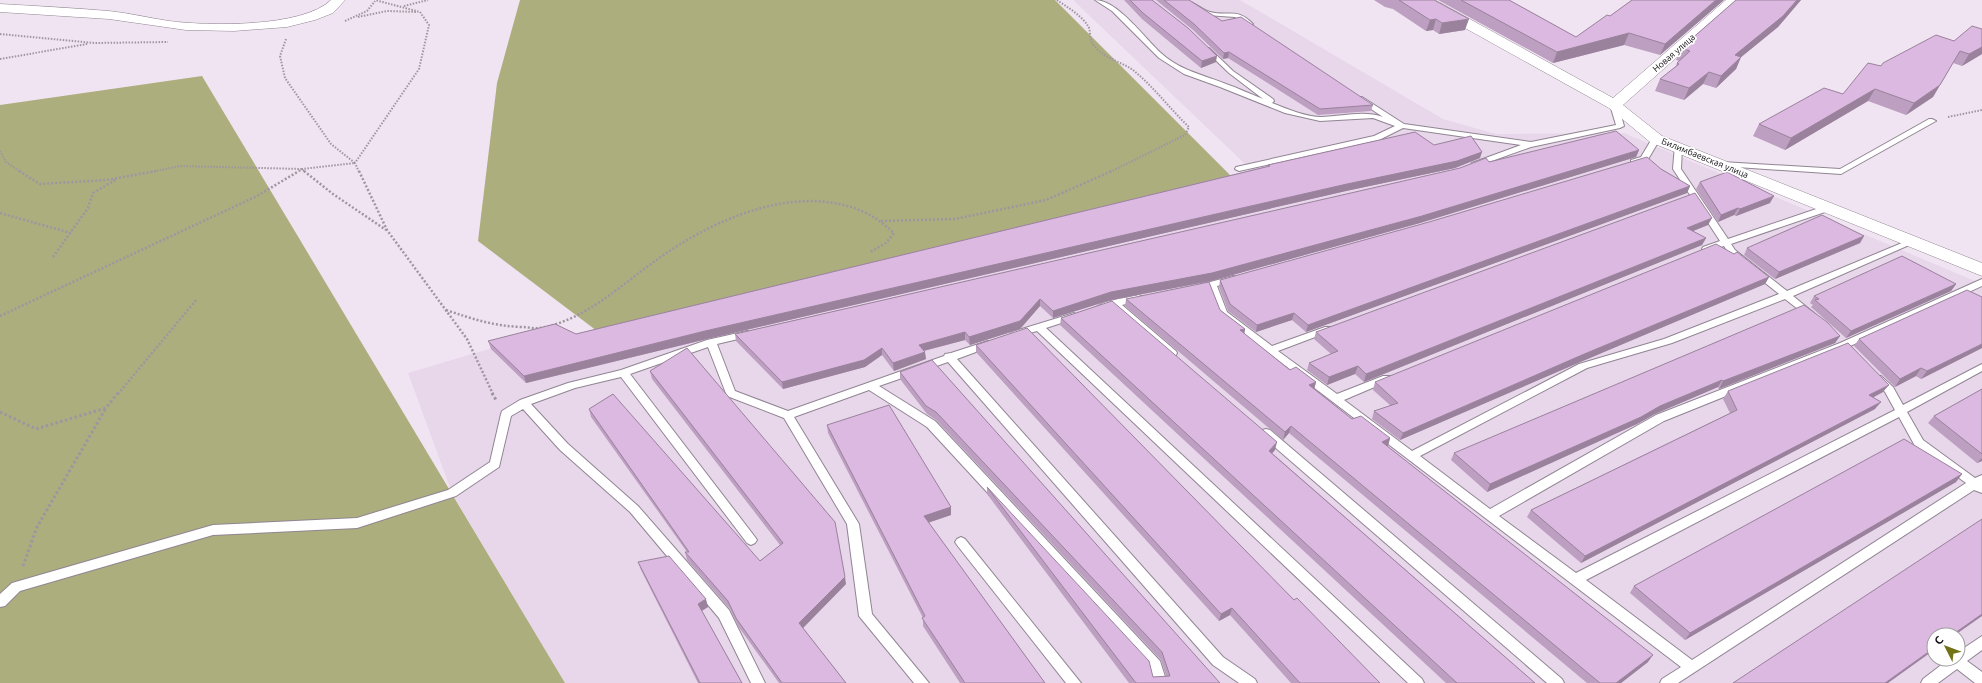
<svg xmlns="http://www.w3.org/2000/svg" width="1982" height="683" font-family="Ubuntu,sans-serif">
	<rect width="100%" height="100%" fill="#f1e4f2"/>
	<path fill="#e8d6eb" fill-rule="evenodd" d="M1073,0H1240L1443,119L1496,134L1624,133L1982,284V683H565L452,493L408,373L529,337L553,356L1266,184ZM1934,635H1958V659H1934Z"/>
	<g fill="#acae7e">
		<polygon points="520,0 1055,0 1236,181 601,334 478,241 497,83"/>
		<polygon points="202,76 565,683 0,683 0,105"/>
	</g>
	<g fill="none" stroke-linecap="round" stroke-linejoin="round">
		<g stroke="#908592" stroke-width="2">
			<g id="lane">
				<path d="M1095,0C1118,0 1145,39 1162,54C1181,71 1204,75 1226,84C1238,88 1250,94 1263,99L1229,73L1204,49L1209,48L1233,71L1273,99L1274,101L1272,103C1287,109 1306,117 1322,117C1342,116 1365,110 1383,117L1359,101V97H1362L1404,124L1531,142L1616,125L1610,105L1614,103L1618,105L1624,126L1620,128L1531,147L1475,167L1471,165L1472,163L1521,145L1403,128L1379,140L1239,171L1235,169L1236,167L1374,136L1395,126L1373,118L1320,121L1285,113L1220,87L1184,74L1159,58L1112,11Z"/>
				<path d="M1182,0C1194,0 1199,9 1210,12C1228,17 1237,7 1253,24L1248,25L1235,17L1206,15Z"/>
				<polygon points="1929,119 1932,119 1936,121 1841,174 1722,166 1718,164 1722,162 1840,169"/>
				<polygon points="1653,137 1656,137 1660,139 1647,161 1631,164 1631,160 1641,157"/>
				<path d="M1675,145H1681L1682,147L1681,169L1728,239L1825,206H1831V210L1731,244L1735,250L1787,291L1909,240L1912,239L1916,242L1793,296L1814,313L1816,315L1814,317H1808L1785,299L1672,343L1587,368L1420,456L1490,509L1656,415L1840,343L1982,279V286L1848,347L1664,421L1499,516L1576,573L1895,410L1885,392L1872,378L1873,376H1881L1893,387L1903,405L1982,364V371L1907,412L1923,440L1975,478L1982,475V493L1974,490L1678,683H1660L1662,679L1681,667L1220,316L1208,288L1198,291L1193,288L1195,286L1233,276L1236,277L1238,279L1236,281L1217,286L1227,312L1272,346L1325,327H1331L1333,329L1331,331L1278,351L1337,394L1383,376H1391L1392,378L1391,380L1344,400L1412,451L1579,364L1664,339L1779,294L1729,254L1724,246L1706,252L1703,251L1702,249L1703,247L1720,241L1673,169ZM1899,417L1915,446L1966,483L1692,660L1586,580Z"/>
				<path d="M1139,295L1144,298L1142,300L1122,305L1176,351L1177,353L1176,355H1168L1113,307L1102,310L1097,307C1104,300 1128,298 1139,295Z"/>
				<polygon points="1074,313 1079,316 1077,318 1046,328 1422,679 1424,683 1408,683 1037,331 1016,337 1011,334 1012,332"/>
				<polygon points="747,331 751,332 752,334 751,336 717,344 735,391 788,411 944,356 945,354 951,353 988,341 992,342 993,344 992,346 957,359 1223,657 1255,679 1257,683 1239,683 1213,665 948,362 879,386 935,421 1160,661 1167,683 1153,683 1149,668 927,427 869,390 794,417 859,524 872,614 929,683 914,683 859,616 847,524 784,418 727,396 708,347 630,374 755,537 757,540 755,543 751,545 747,543 621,377 575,388 531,404 568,444 638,506 729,610 765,683 751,683 719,618 630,512 560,450 523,409 511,416 499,467 456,496 357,528 213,535 20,591 5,606 0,607 0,594 12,583 213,525 357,518 448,490 490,462 501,414 502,411 520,400 568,383 621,370 707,340"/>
				<polygon points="1266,429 1270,430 1562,679 1564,683 1547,683 1262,436 1260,433 1262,430"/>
				<polygon points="961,537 965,539 1081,683 1066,683 957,545 955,542 957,539"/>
				<polygon points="1982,636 1982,650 1967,661 1982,672 1982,683 1975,683 1957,669 1938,683 1921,683 1923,679 1949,659 1958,659 1958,652"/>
			</g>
		</g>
		<g stroke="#908592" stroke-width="1">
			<g id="street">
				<path d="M331,0H345L333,13L315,20L287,27L234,31L186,30L109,19L0,12V4C36,6 73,8 109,11C129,13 149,18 169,21C207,26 303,28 331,0Z"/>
				<polygon points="1418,0 1435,0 1613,98 1726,0 1741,0 1623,105 1662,136 1982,263 1982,276 1650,142 1609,108 1420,3"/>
			</g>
		</g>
		<g stroke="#9f95a0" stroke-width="2" stroke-dasharray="1.5 1.5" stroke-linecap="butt">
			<path d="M1057,0C1067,7 1081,15 1088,26C1091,30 1089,38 1092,43C1102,58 1120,61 1133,70C1154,87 1170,109 1189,127L1185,135L1110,172"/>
			<polyline points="404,6 428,0"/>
			<polyline points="358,17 387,11 417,12"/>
			<polyline points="345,21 367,11 375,1"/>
			<polyline points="0,34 94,43 168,42"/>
			<polyline points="286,39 280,56 285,78 331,144 355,163 302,169 298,172"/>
			<polyline points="0,59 87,44"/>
			<polyline points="1948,117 1982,110"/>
			<polyline points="0,151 6,162 21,172"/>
			<polyline points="151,172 180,166 302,169 305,172"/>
			<polyline points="359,172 355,163 419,69 429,25 420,12 375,0"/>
		</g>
		<g stroke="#9f95a0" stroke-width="2.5" stroke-dasharray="2 2" stroke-linecap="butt">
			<polyline points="19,171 40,184 107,180 156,171"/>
			<polyline points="304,171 333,194 386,230"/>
			<polyline points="359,171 387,230 467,339 493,394"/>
			<polyline points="0,213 71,233"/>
			<polyline points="881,221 955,219 1046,200 1112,171"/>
			<polyline points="53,257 88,208 93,193 117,179"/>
			<path d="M446,310C473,319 493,326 522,327C528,327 534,329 540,328C588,320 626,280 665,254C719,217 799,183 864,212C875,217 885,225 894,233L886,243L870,252"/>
			<polyline points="0,316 257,196 299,171"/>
			<polyline points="118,394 197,299"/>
		</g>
		<g stroke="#9f95a0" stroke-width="3" stroke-dasharray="2.5 2.5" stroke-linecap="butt">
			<polyline points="492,393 496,400"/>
			<polyline points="0,412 36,429 106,408 118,393"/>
			<polyline points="23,566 37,527 106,408"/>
		</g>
		<use href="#lane" fill="#fff" fill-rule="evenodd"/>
		<use href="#street" fill="#fff" fill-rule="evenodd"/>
	</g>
	<g fill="#bd9fc1">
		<polygon points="1124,0 1152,0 1216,62 1201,68 1142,19"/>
		<polygon points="1156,0 1189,0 1222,21 1373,105 1371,111 1318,115 1228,58 1223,59 1193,30"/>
		<polygon points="1374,0 1434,0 1465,30 1439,34 1433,30 1426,31 1393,9 1385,7"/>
		<polygon points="1438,0 1509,0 1576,37 1610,16 1632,0 1724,0 1660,55 1624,45 1553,63"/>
		<polygon points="1736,0 1801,0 1778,27 1741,57 1736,69 1716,88 1703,84 1684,100 1655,91 1660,79 1675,68 1677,63 1679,61 1676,60 1681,48"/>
		<polygon points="1982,29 1982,54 1962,66 1953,63 1933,97 1906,115 1868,101 1785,150 1753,136 1759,124 1843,94 1881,66 1954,41"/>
		<polygon points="1434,145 1480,158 1455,168 1346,191 707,339 526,383 491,349 488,341 576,334 1268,166 1268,165"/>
		<polygon points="1639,150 1636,157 1420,223 1211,281 1111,300 1053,318 1040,306 1020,329 970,345 965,340 924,351 926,359 894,371 882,355 865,367 783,389 736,341 735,334 1489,162"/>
		<polygon points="1661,169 1690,186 1687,193 1306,332 1292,320 1256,332 1228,311 1219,287 1220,280"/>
		<polygon points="1700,182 1770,203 1736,216 1734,215 1718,222 1696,189"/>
		<polygon points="1708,225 1693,231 1706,238 1702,245 1364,382 1355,374 1327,385 1307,370 1309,363 1331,354 1314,339 1316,332"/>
		<polygon points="1864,236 1860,243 1775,279 1744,255 1747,248"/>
		<polygon points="1769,277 1765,284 1578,363 1400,440 1372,419 1374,411 1391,406 1373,390 1375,382"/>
		<polygon points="1956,284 1951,291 1846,338 1811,307 1813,305 1810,303 1814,296"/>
		<polygon points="1982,297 1982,348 1921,379 1916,376 1895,387 1854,346 1859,339"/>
		<polygon points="1126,299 1220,310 1245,329 1244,334 1290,370 1316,382 1314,389 1352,419 1390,438 1388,446 1387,446 1648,662 1621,683 1587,683 1289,433 1283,440 1125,306"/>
		<polygon points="1061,318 1275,450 1272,453 1535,683 1446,683 1060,325"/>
		<polygon points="1840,336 1835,343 1719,389 1718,387 1655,414 1637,424 1487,492 1451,460 1454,453"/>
		<polygon points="976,345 1380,683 1291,683 1230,615 1219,621 976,352"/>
		<polygon points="650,371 846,584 803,628 846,683 779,683 738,626 730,609 687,560 685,552 687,552 591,417 589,409 760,561 780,545 652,379"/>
		<polygon points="900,372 1220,683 1129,683 987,494 987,487 1153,677 1166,676 1161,660 936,420 927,414 900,379"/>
		<polygon points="1982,389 1982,461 1977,463 1928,423 1934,416"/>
		<polygon points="1728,391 1883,392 1874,397 1875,409 1581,563 1527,517 1531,510 1730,413 1723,399"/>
		<polygon points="827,425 951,515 928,523 1045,683 960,683 923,626 923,618 828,433"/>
		<polygon points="1962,474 1956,482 1685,640 1630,593 1634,586"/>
		<polygon points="638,562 708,607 702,611 742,683 698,683 641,570"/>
	</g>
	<g fill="#9a829d">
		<polygon points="1716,0 1724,0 1660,55 1665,44"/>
		<polygon points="1797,0 1801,0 1778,27 1729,67 1735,55"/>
		<polygon points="1436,19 1433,30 1426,31 1430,20"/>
		<polygon points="1469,19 1465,30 1439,34 1442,23"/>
		<polygon points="1629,33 1624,45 1553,63 1557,52"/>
		<polygon points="1982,47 1982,54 1962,66 1969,54"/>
		<polygon points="1229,52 1228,58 1223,59 1224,53"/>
		<polygon points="1217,56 1216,62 1201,68 1202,61"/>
		<polygon points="1741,57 1736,69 1716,88 1721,76"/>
		<polygon points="1709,72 1703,84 1684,100 1689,88"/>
		<polygon points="1940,85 1933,97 1906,115 1914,103"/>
		<polygon points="1875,89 1868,101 1785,150 1791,138"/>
		<polygon points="1639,150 1636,157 1420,223 1211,281 1111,300 1053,318 1053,311 1111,292"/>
		<polygon points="1482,152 1480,158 1455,168 1346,191 707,339 526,383 524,376 705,331"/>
		<polygon points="1690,186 1687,193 1306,332 1308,325"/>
		<polygon points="1774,196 1770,203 1736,216 1740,209"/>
		<polygon points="1738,208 1734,215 1718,222 1721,215"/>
		<polygon points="1712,218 1708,225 1683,235 1687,228"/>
		<polygon points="1864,236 1860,243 1775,279 1779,272"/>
		<polygon points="1706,238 1702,245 1364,382 1366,374"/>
		<polygon points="1769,277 1765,284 1578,363 1400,440 1403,433 1582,355"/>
		<polygon points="1956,284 1951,291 1846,338 1851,331"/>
		<polygon points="1040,299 1040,306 1020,329 970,345 969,337"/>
		<polygon points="1294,313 1292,320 1256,332 1257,325"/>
		<polygon points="1245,329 1244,336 1240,330"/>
		<polygon points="965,332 965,340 919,352 919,345"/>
		<polygon points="1840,336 1835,343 1719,389 1723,381"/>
		<polygon points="1982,344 1982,348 1921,379 1927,371"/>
		<polygon points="882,348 882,355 865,367 783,389 782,382"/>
		<polygon points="925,352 926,359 894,371 893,363"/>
		<polygon points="1358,366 1355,374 1327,385 1329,377"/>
		<polygon points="1921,368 1916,376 1895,387 1900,379"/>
		<polygon points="1722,380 1718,387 1655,414 1637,424 1487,492 1490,484 1660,406"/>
		<polygon points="1316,382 1314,390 1309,385"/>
		<polygon points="1889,385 1883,392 1864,402 1869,395"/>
		<polygon points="1881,402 1875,409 1581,563 1585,556"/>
		<polygon points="1291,426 1289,433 1283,440 1285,432"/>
		<polygon points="1390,438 1388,446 1379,449 1382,442"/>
		<polygon points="1277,442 1275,450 1267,459 1269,451"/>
		<polygon points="1982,458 1982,461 1977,463"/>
		<polygon points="1962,474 1956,482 1685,640 1690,633"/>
		<polygon points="951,507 951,515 924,524 924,516"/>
		<polygon points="845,577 846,584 801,630 799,623"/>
		<polygon points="706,599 708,607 701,611 698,604"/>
		<polygon points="1232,608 1230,615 1219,621 1221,614"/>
		<polygon points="1982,614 1982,616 1955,635 1952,635"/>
		<polygon points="1934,648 1934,650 1888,683 1885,683"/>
		<polygon points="1653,655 1648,662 1621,683 1616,683"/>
	</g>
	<g fill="#dcb9e0" stroke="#9a829d">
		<polygon points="1130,0 1152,0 1188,28 1217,56 1202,61 1143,13"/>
		<polygon points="1164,0 1189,0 1222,21 1241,17 1373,105 1320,109 1229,52 1224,53 1194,24"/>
		<polygon points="1399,0 1434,0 1469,19 1442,23 1436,19 1430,20"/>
		<polygon points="1461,0 1509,0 1576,37 1607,15 1610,16 1632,0 1716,0 1665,44 1629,33 1557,52"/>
		<polygon points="1736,0 1797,0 1783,16 1735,55 1741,57 1721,76 1709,72 1689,88 1660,79 1679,64 1677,63 1690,51 1681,48"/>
		<polygon points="1972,26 1982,29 1982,47 1969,54 1960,51 1940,85 1914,103 1875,89 1791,138 1759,124 1824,88 1843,94 1868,63 1881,66 1883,63 1936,35 1954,41"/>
		<polygon points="1616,131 1639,150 1422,216 1212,273 1111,292 1053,311 1040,299 1020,321 969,337 965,332 919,345 925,352 893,363 882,348 864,360 782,382 735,334 1460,168 1486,158 1489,162"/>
		<polygon points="1415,132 1434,145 1471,136 1482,152 1457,161 1347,184 705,331 524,376 488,341 555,324 576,334 1270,166 1268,165"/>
		<polygon points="1647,157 1661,169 1690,186 1308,325 1294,313 1257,325 1230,304 1220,280 1429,222"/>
		<polygon points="1727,172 1774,196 1740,209 1738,208 1721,215 1700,182"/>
		<polygon points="1695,193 1712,218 1687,228 1706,238 1366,374 1358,366 1329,377 1309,363 1338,351 1316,332"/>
		<polygon points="1822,215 1864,236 1779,272 1747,248"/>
		<polygon points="1716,244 1734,254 1737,252 1769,277 1582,355 1403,433 1374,411 1398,403 1375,382"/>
		<polygon points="1902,256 1956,284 1851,331 1815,300 1819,299 1814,296"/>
		<polygon points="1209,282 1220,310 1245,329 1240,330 1290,370 1296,367 1316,382 1309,385 1352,419 1361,416 1390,438 1382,442 1653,655 1616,683 1600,683 1291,426 1285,432 1126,299"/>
		<polygon points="1967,290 1982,297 1982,344 1927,371 1921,368 1900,379 1859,339"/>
		<polygon points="1112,301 1277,442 1269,451 1535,683 1457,683 1061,318"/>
		<polygon points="1804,305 1827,322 1840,336 1723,381 1722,380 1660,406 1641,417 1490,484 1454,453"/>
		<polygon points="1027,328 1294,600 1297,598 1380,683 1300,683 1232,608 1221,614 976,345"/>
		<polygon points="1848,343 1889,385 1869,395 1881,402 1585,556 1531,510 1737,410 1728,391"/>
		<polygon points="687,348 835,522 845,577 799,623 846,683 782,683 736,618 728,601 685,552 689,552 589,409 613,394 760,561 783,543 650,371"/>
		<polygon points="932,360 1220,683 1136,683 987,487 1149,661 1153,677 1170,676 1162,652 936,412 926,406 900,372"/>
		<polygon points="1982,389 1982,454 1934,416"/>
		<polygon points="889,405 951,507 924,516 1045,683 965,683 922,618 925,616 827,425"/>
		<polygon points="1904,439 1962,474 1690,633 1634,586"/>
		<polygon points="1982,519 1982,614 1952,635 1934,635 1934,648 1885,683 1733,683"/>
		<polygon points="669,556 706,599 698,604 742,683 700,683 638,562"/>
	</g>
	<g text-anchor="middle" stroke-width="3.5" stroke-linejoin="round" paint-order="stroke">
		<g font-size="9" fill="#100c11" stroke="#fff">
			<text transform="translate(1674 53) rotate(-41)" y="3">Новая улица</text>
			<text transform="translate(1705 158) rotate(22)" y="3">Билимбаевская улица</text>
		</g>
	</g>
	<g transform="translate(1946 647) rotate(312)"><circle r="19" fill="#ffffff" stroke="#9f9ea0"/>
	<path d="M0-3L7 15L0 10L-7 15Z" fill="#727217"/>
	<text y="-6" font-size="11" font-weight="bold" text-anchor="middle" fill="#100c11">С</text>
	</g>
</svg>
